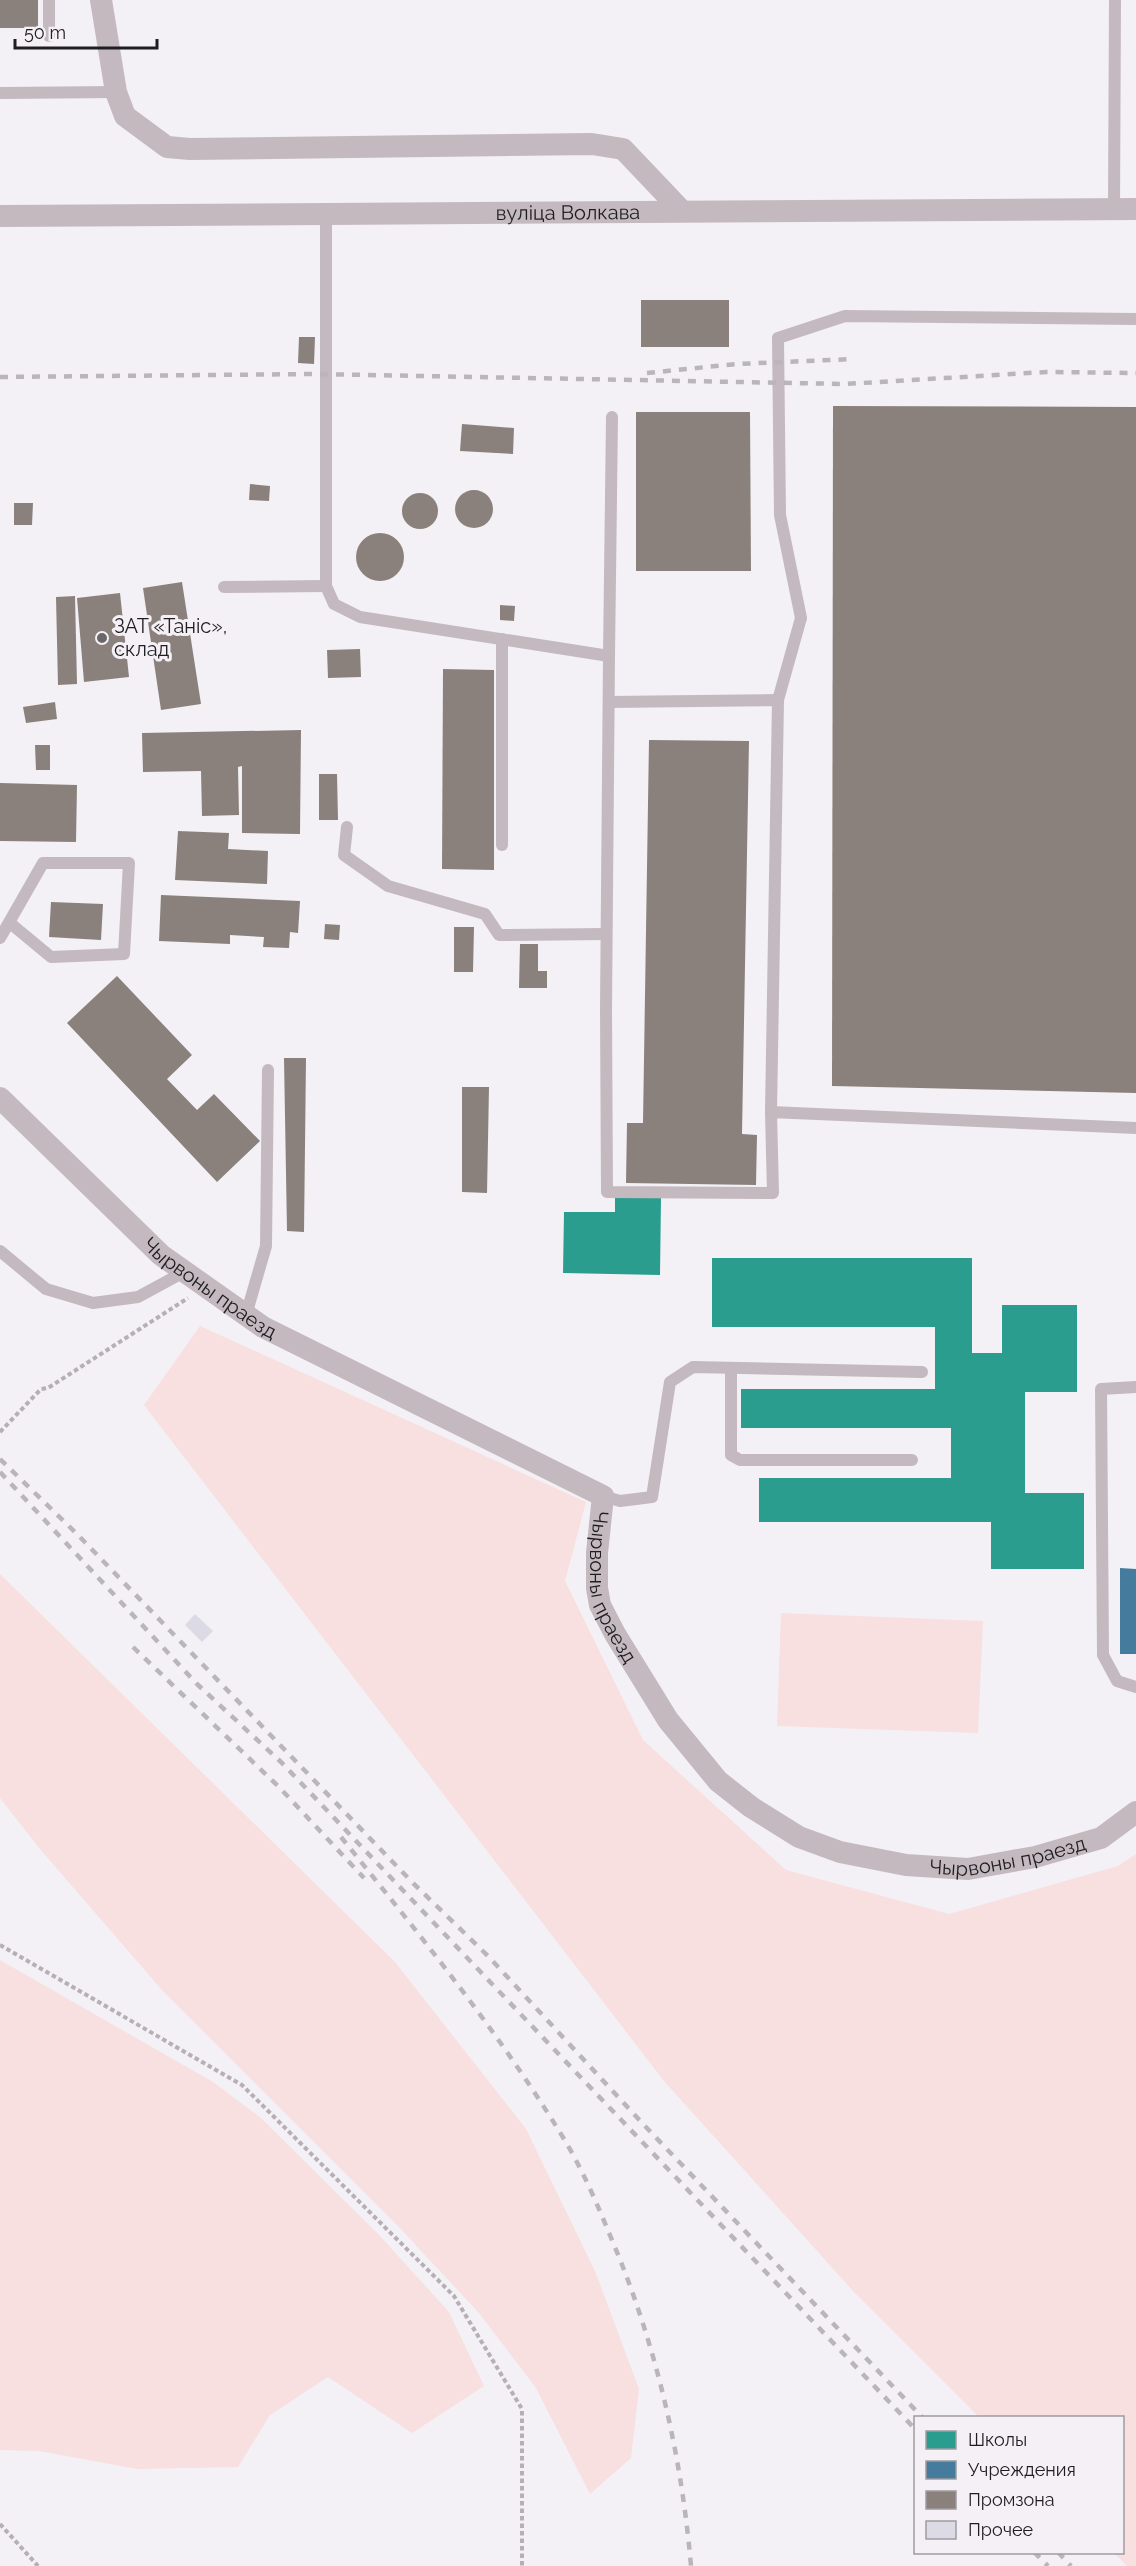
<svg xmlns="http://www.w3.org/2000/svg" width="1136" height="2566" font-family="Raleway,sans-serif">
	<rect width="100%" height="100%" fill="#f3f1f5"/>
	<g fill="#f8dfe0">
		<polygon points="200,1326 586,1502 565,1581 643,1740 786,1870 949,1914 1118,1866 1136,1854 1136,2566 1127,2566 1114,2553 1122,2552 1122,2418 979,2417 854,2292 664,2081 144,1405"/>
		<polygon points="0,1574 395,1962 526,2129 595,2271 639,2389 631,2458 590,2494 536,2388 479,2313 398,2226 161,1989 40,1849 0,1798"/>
		<polygon points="781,1613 983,1621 978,1733 777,1726"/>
		<polygon points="0,1960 213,2082 261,2118 380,2236 449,2312 484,2386 412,2433 328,2377 270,2415 238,2467 137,2469 39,2451 0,2450"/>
	</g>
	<g fill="#2a9d8f">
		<polygon points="615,1198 661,1198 660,1275 563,1273 564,1212 615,1212"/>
		<polygon points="712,1258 972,1258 972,1353 1002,1353 1002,1305 1077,1305 1077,1392 1025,1392 1025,1493 1084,1493 1084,1569 991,1569 991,1522 759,1522 759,1478 951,1478 951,1428 741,1428 741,1389 935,1389 935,1327 712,1327"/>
	</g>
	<polygon fill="#457b9d" points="1120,1568 1136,1569 1136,1654 1120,1654"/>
	<g fill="#8a817c">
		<rect x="0" y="0" width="38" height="28"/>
		<rect x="641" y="300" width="88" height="47"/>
		<polygon points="299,337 315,337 314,364 298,363"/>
		<polygon points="833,406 1136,407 1136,1093 832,1086"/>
		<polygon points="636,412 750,412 751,571 636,571"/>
		<polygon points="462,424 514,428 513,454 460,451"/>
		<polygon points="250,484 270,486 269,501 249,500"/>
		<circle cx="474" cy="509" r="19"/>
		<circle cx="420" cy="511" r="18"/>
		<polygon points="14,503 33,503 32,525 14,525"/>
		<circle cx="380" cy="557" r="24"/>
		<polygon points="182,582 201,704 161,710 143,588"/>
		<polygon points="120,593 129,677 84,682 77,598"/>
		<polygon points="75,596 77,684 58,685 56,597"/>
		<polygon points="500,605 515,606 514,621 500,620"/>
		<polygon points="360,649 361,677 328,678 327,650"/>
		<polygon points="443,669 494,670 494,870 442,869"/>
		<polygon points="55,702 57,719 26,723 23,707"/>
		<polygon points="301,730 300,834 242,833 242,766 238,767 239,815 202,816 201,771 143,772 142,733"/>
		<polygon points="649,740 749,741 742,1134 757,1135 756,1185 626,1183 627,1123 643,1123"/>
		<polygon points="35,745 50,745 50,770 36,770"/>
		<polygon points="319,774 337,774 338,820 319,820"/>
		<polygon points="0,783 77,785 76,842 0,841"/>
		<polygon points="178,831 229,833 228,849 268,851 267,884 175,880"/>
		<polygon points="161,895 300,901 298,933 290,932 289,948 263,947 264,937 230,935 230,944 159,941"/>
		<polygon points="51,902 103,904 101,940 49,937"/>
		<polygon points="325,924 340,925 339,940 324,939"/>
		<polygon points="454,927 474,927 473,972 454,972"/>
		<polygon points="520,944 538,944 538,971 547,971 547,988 519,988"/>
		<polygon points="117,976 192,1055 167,1079 197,1110 214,1094 260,1141 217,1182 67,1023"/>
		<polygon points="284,1058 306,1058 304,1232 287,1231"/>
		<polygon points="462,1087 489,1087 487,1193 462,1192"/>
	</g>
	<polygon fill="#dcdbe5" points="195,1614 213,1631 202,1642 185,1625"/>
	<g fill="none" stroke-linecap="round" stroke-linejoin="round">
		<g stroke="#b6afb3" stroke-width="4" stroke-dasharray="4.5 3" stroke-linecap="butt">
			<polyline points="0,1432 41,1389 48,1388 188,1298"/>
			<polyline points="0,1945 242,2085 454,2296 522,2409 522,2566"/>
			<polyline points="0,2524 38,2566"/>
		</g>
		<g stroke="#c4b9bf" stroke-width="12">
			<polyline points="49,36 49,0"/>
			<polyline points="0,93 116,92"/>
			<polyline points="1114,209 1115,0"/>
			<polyline points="326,213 326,586 334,604 360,617 609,656 606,1010 607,1192 773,1193 771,1112 1136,1128"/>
			<polyline points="224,587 326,586"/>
			<polyline points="609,656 612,417"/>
			<polyline points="778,700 801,618 780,515 778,338 845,316 1136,319"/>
			<polyline points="609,702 778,700 771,1112"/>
			<polyline points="347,827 344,855 388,886 485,914 499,935 606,934"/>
			<polyline points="502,845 502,639"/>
			<polyline points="0,938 43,863 129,863 124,954 51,957 10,923"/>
			<polyline points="0,1251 46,1289 93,1303 138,1297 184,1272"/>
			<polyline points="246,1315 266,1246 268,1070"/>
			<polyline points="731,1368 731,1455 740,1460 912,1460"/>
			<polyline points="1136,1387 1101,1389 1103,1655 1117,1681 1136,1687"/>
			<polyline points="603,1496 620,1501 652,1497 670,1382 693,1367 922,1372"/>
		</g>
		<g stroke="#c4b9bf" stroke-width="22">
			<polyline points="101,0 116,92 125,116 167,147 190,149 592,144 623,149 681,210"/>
			<path id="s1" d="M0,216L1136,209"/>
			<path id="s2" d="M0,1098L161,1255L263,1327L603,1496L597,1553V1588L600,1605L615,1634L668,1720L718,1781L751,1807L799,1837L840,1852L906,1865L968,1869L1035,1857L1101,1838L1136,1812"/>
		</g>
		<g stroke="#bab5b9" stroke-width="4.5" stroke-dasharray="8 8" stroke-linecap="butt">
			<polyline points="647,373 736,364 854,359"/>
			<polyline points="0,377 316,374 845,384 1046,372 1136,373"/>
			<polyline points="0,1459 78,1535 412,1882 488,1956 644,2125 923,2418"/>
			<polyline points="0,1472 197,1684 281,1762 916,2430"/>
			<polyline points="133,1647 279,1787 364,1878"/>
			<path d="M341,1837C419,1934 499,2032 564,2139C582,2169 596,2201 609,2233C655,2340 681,2451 691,2566"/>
			<polyline points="1034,2552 1048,2566"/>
			<polyline points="1058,2552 1071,2566"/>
		</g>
	</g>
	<circle fill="#69676a" stroke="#f4f0f6" stroke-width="2" cx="102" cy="638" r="6"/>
	<g text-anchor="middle" stroke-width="6" stroke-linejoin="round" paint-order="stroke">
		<g font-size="20" fill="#1e1d1f" stroke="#f4f0f6">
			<text dy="7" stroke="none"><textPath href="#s1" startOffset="568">вуліца Волкава</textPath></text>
			<text dy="7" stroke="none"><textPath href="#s2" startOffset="284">Чырвоны праезд</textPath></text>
			<text dy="7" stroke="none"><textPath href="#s2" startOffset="824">Чырвоны праезд</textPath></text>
			<text dy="7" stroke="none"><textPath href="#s2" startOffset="1364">Чырвоны праезд</textPath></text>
		</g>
		<g font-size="20" fill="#1e1d1f" stroke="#f4f0f6" text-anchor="start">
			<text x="114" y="633">ЗАТ «Таніс»,<tspan x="114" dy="23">склад</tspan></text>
		</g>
	</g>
	<rect x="914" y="2416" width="210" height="138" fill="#f4f0f6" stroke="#9e9ca0" stroke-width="1.5"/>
	<rect x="926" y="2431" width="30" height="18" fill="#2a9d8f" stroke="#9e9ca0" stroke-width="1.5"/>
	<text x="968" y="2446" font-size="18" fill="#1e1d1f">Школы</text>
	<rect x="926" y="2461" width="30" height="18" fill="#457b9d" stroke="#9e9ca0" stroke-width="1.5"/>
	<text x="968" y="2476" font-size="18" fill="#1e1d1f">Учреждения</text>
	<rect x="926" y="2491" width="30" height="18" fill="#8a817c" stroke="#9e9ca0" stroke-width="1.5"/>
	<text x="968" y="2506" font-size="18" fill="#1e1d1f">Промзона</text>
	<rect x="926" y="2521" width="30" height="18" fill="#dcdbe5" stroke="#9e9ca0" stroke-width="1.5"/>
	<text x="968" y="2536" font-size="18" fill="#1e1d1f">Прочее</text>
	<path d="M15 39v9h142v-9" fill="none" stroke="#1e1d1f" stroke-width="3"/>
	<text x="24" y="39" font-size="18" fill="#1e1d1f" stroke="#f4f0f6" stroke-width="4.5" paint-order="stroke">50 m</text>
</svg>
